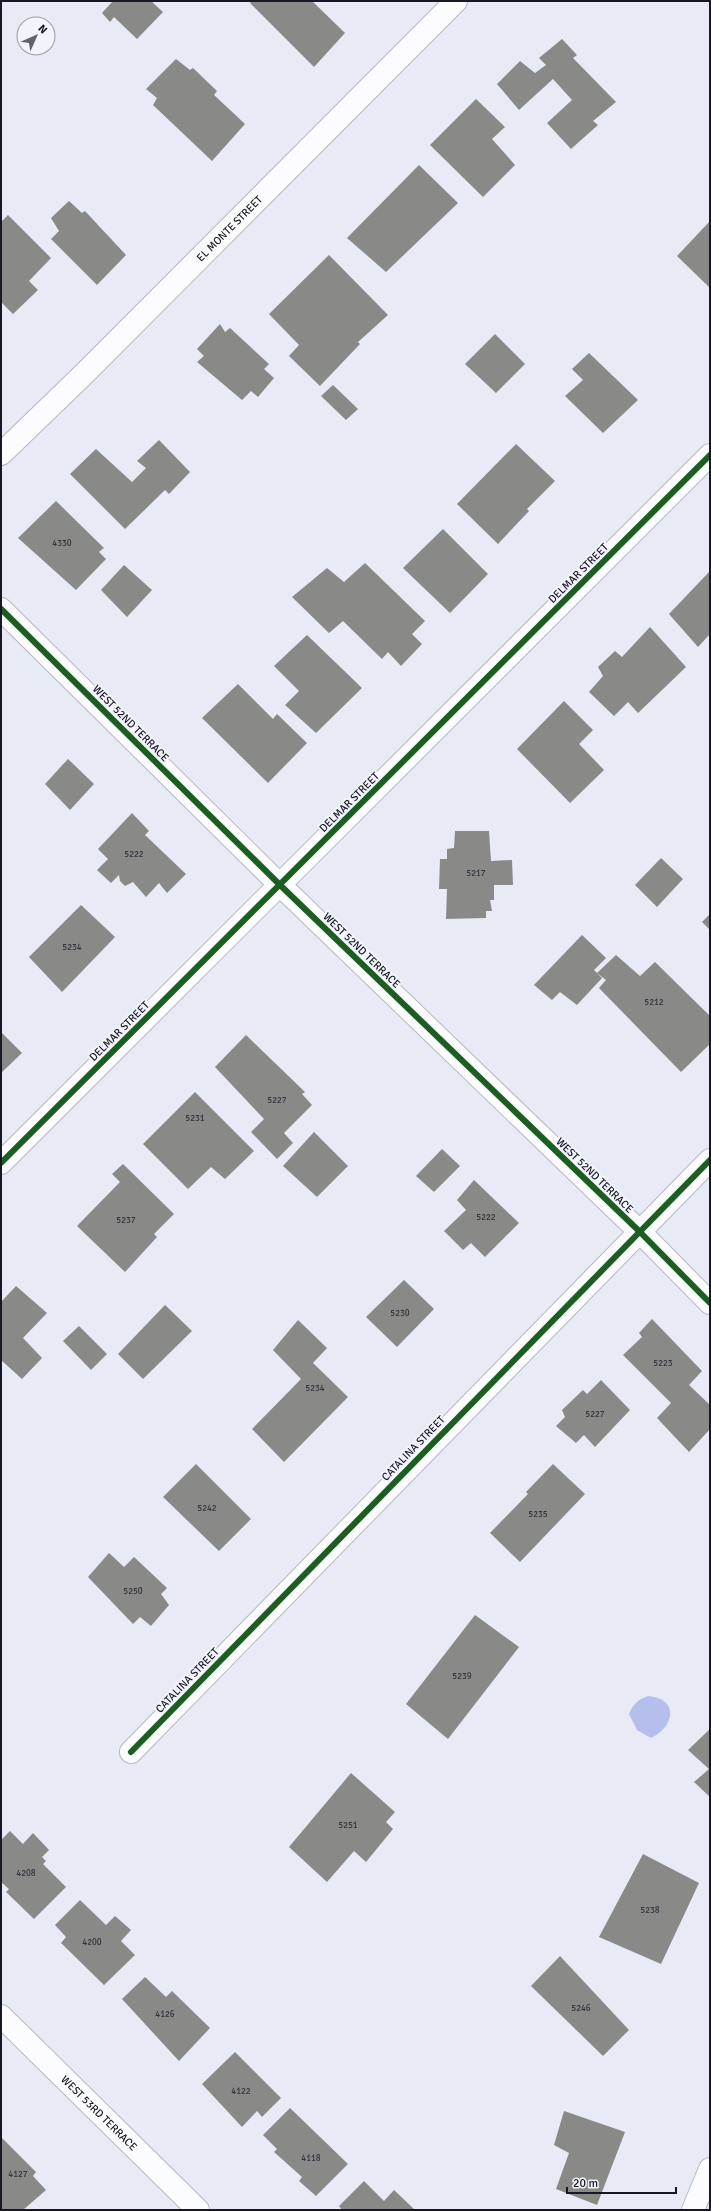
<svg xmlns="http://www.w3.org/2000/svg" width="711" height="2211" font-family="Signika,sans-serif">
	<rect width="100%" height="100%" fill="#e8eaf5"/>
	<path fill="#b5beed" d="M648,1696C678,1698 676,1726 651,1738L637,1730L629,1714C633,1704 638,1700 648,1696Z"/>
	<g fill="#898988">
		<polygon points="113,1 151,1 163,12 137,39 114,17 110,22 102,13"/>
		<polygon points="252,1 312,1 345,33 314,67 250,3"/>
		<polygon points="562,39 577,55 573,58 616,102 593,121 598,125 571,149 547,123 572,100 553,79 519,110 497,84 520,61 535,73 546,65 539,58"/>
		<polygon points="176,59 190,70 193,68 217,91 214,95 245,124 212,161 153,105 157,98 146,89"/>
		<polygon points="476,99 505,127 492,139 515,165 483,197 430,145"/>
		<polygon points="419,165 458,203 386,272 347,238"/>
		<polygon points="69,201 82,213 85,211 126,255 97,285 51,239 59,231 51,218"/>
		<polygon points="8,215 51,258 29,281 38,290 13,314 1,302 1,222"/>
		<polygon points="710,221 710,288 677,256"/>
		<polygon points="329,255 388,315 358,342 360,344 320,386 289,356 299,345 269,314"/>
		<polygon points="220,324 225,332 230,328 269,364 264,369 274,378 258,397 251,391 242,400 197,362 204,356 197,349"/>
		<polygon points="495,334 525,364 496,393 465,364"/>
		<polygon points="589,353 638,400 603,433 565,396 583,380 572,369"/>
		<polygon points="333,385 358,409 346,420 321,396"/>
		<polygon points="159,440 190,472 169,494 165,490 125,529 70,474 96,449 132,482 146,468 137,461"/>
		<polygon points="516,444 555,481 527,509 529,511 498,544 457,504"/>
		<polygon points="56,501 104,548 99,552 106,559 76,590 18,538"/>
		<polygon points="443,529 488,574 450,613 403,568"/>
		<polygon points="365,563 425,621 412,634 422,644 401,666 388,652 382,659 343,621 329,633 292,597 327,568 344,582"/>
		<polygon points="124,565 152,590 127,617 101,590"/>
		<polygon points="710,571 710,634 698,647 669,614"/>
		<polygon points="650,627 686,667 638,713 628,702 614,716 589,692 603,676 598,667 615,651 622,657"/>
		<polygon points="307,635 362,688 316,733 285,705 299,691 274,666"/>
		<polygon points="238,684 273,719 277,714 307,743 268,783 202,718"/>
		<polygon points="564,701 593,730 579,744 604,770 570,803 517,749"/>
		<polygon points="68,759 94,784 70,810 45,784"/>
		<polygon points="132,813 149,831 145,835 186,874 167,893 159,883 146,897 133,882 125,886 120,881 119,875 111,883 97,870 108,859 98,849"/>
		<polygon points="455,831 489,831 491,861 512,860 513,885 494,885 494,900 490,900 492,911 486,911 486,918 446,919 447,889 439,889 440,859 447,859 447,849 454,848"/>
		<polygon points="661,858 683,879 657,907 635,885"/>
		<polygon points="81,905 115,937 62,992 29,957"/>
		<polygon points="710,914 710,930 702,922"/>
		<polygon points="582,935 606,958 594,970 602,978 577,1005 560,992 552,1000 534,985"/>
		<polygon points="616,955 640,976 655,962 710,1016 710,1044 681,1072 599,988 606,980 597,973"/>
		<polygon points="1,1032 22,1053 1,1073"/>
		<polygon points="246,1035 305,1092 302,1094 312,1105 284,1133 293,1143 277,1159 251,1132 264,1119 215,1067"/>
		<polygon points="195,1092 254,1151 225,1179 211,1167 188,1189 143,1144"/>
		<polygon points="314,1132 348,1166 317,1197 283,1166"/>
		<polygon points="442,1149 460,1166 434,1192 416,1176"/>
		<polygon points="123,1164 174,1214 154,1234 157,1237 125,1272 77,1226 120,1182 112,1174"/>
		<polygon points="474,1180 519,1223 485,1257 471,1243 463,1250 444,1231 466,1210 457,1200"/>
		<polygon points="404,1280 434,1309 397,1347 366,1317"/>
		<polygon points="16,1286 47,1313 23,1338 42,1358 22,1379 1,1360 1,1302"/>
		<polygon points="165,1305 192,1331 143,1379 118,1354"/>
		<polygon points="652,1319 702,1371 689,1385 710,1405 710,1429 689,1452 657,1418 671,1403 623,1355 642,1337 639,1333"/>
		<polygon points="298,1320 327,1348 313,1363 348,1397 284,1462 252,1429 301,1379 273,1350"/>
		<polygon points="79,1326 107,1354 91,1370 63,1341"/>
		<polygon points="601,1380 630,1410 595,1447 584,1435 576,1443 556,1426 565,1417 562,1410 583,1390 587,1394"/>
		<polygon points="196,1464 251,1519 219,1551 163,1497"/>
		<polygon points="553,1464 585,1494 520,1562 490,1533 528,1494 526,1492"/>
		<polygon points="109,1553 124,1567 134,1557 167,1588 161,1594 169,1605 151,1626 140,1617 133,1624 88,1577"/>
		<polygon points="475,1615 519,1647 448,1739 406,1704"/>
		<polygon points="710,1729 710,1797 694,1782 709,1769 688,1750"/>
		<polygon points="351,1773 395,1812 386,1822 393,1829 366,1862 354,1851 327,1882 289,1847"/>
		<polygon points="10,1831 23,1844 33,1833 49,1850 42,1857 46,1861 43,1864 66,1887 34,1919 6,1892 9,1889 1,1882 1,1840"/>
		<polygon points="643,1854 699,1883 661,1964 599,1937"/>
		<polygon points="80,1900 106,1925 115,1916 131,1930 121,1941 135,1955 104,1985 61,1943 66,1937 55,1925"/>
		<polygon points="560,1956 629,2030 603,2056 531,1986"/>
		<polygon points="145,1977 166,1997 172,1991 210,2028 179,2061 122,1999"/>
		<polygon points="235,2052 281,2098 262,2117 257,2111 242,2127 202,2084"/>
		<polygon points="290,2108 348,2164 316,2196 299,2181 302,2177 274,2152 277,2149 263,2135"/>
		<polygon points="564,2111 625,2132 597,2205 556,2189 569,2153 554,2145"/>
		<polygon points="1,2137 36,2172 33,2176 46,2190 23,2210 1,2210"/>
		<polygon points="364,2181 384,2201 394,2190 414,2209 342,2210 339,2206"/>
	</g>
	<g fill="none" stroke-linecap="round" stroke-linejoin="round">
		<g stroke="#b6b8c4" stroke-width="24">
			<g id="street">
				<path id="s1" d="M1,454L86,372L456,1"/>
				<polyline points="1,609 280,885 639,1231 710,1303"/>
				<polyline points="1,1163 710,455"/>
				<polyline points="131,1752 710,1160"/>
				<path id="s2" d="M1,2016L198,2210"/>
				<polyline points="693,2210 710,2169"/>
			</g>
		</g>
		<use href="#street" stroke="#fcfcfe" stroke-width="22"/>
		<g stroke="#f3f4fb" stroke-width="8">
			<g id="cycleway">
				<polyline points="1,609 280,885 639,1231 710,1303"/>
				<polyline points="1,1163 710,455"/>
				<polyline points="131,1752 710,1160"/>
			</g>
		</g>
		<use href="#cycleway" stroke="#1b5e20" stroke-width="6"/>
	</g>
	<g text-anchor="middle" stroke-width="4" stroke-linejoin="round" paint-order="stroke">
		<g font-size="9" fill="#33353e">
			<text x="62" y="546">4330</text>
			<text x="134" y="857">5222</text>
			<text x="476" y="876">5217</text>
			<text x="72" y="950">5234</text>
			<text x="654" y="1005">5212</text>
			<text x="277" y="1103">5227</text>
			<text x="195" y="1121">5231</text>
			<text x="486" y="1220">5222</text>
			<text x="126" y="1223">5237</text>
			<text x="400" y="1316">5230</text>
			<text x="663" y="1366">5223</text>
			<text x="315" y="1391">5234</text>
			<text x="595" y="1417">5227</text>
			<text x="207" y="1511">5242</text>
			<text x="538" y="1517">5235</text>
			<text x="133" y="1594">5250</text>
			<text x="462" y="1679">5239</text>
			<text x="348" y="1828">5251</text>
			<text x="26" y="1876">4208</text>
			<text x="650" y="1913">5238</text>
			<text x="92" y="1945">4200</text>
			<text x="581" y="2011">5246</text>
			<text x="165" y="2017">4126</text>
			<text x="241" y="2094">4122</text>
			<text x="311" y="2161">4118</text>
			<text x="18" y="2177">4127</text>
		</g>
		<g font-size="11" fill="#161925" stroke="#f3f4fb">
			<text dy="4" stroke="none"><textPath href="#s1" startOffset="321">EL MONTE STREET</textPath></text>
			<text transform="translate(578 573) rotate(-45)" y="4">DELMAR STREET</text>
			<text transform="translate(131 723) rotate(45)" y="4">WEST 52ND TERRACE</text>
			<text transform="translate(349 802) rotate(-45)" y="4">DELMAR STREET</text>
			<text transform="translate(362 950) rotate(44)" y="4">WEST 52ND TERRACE</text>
			<text transform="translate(119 1031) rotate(-45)" y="4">DELMAR STREET</text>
			<text transform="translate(595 1175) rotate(44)" y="4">WEST 52ND TERRACE</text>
			<text transform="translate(413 1448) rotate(-46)" y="4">CATALINA STREET</text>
			<text transform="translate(187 1680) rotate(-46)" y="4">CATALINA STREET</text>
			<text dy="4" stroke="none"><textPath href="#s2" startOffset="138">WEST 53RD TERRACE</textPath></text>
		</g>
	</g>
	<rect width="711" height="2211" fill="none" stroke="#161925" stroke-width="4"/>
	<g transform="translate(36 36) rotate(45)"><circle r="19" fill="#f3f4fb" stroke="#9b9ca5"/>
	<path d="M0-3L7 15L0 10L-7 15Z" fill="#60626e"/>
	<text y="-6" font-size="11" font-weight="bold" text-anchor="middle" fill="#161925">N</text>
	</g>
	<path d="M567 2187v6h109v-6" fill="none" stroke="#161925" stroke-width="2"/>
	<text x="573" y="2187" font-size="12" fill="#161925" stroke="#f3f4fb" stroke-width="3" paint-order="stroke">20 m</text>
</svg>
